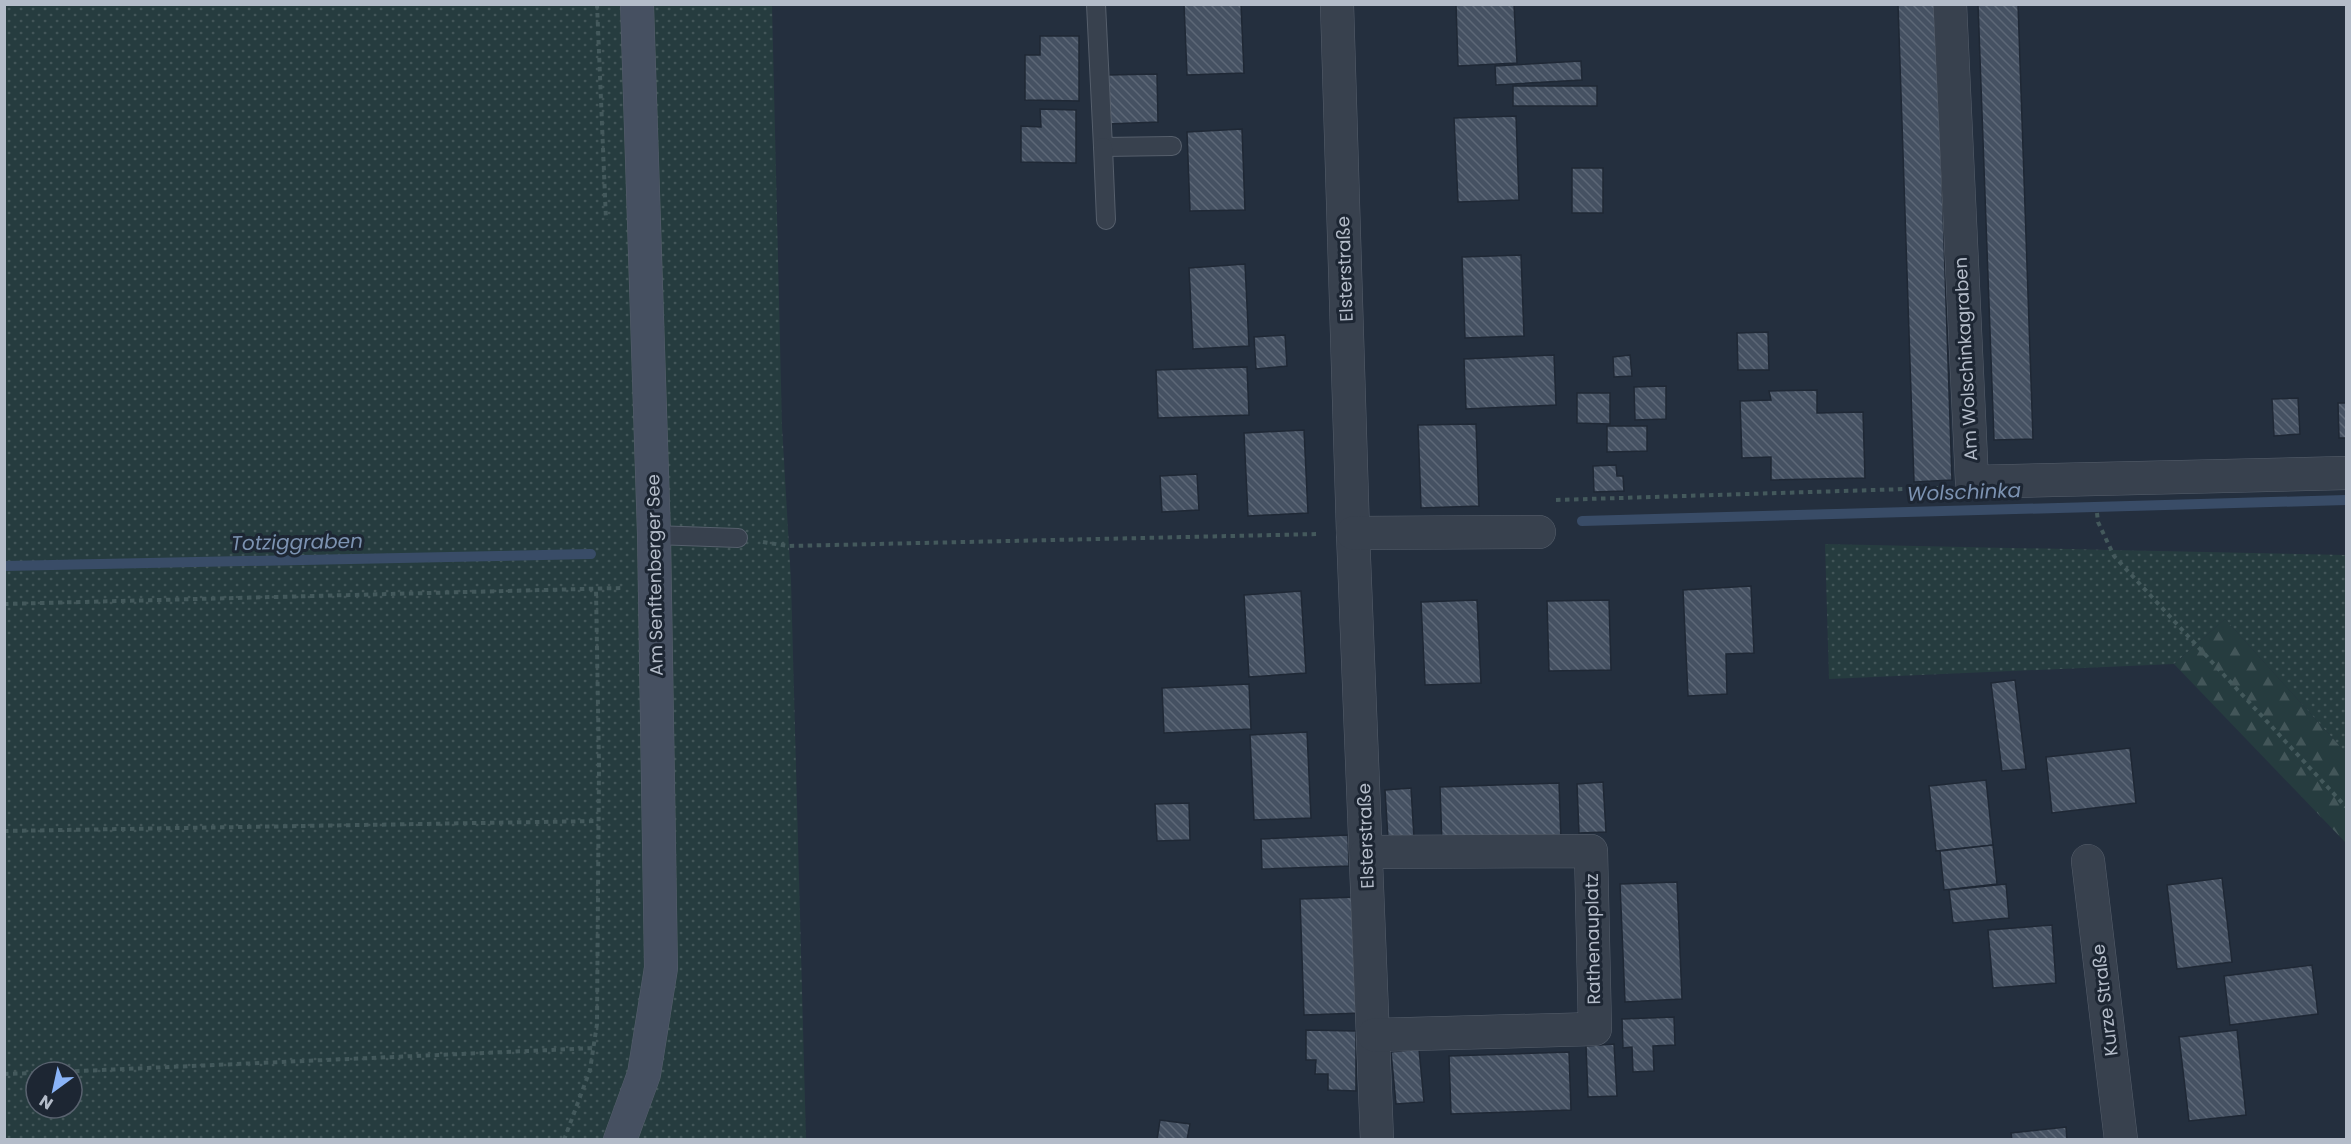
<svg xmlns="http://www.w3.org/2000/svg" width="2351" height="1144" font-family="Poppins,sans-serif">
	<defs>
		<pattern id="grass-dots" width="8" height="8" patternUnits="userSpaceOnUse" patternTransform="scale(1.5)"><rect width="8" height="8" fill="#263c3f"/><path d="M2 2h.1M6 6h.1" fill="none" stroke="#435659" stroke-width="1.8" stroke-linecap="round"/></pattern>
		<pattern id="forest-firs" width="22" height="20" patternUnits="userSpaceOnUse" patternTransform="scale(1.5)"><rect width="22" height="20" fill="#263c3f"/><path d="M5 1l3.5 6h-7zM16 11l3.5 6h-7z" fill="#435659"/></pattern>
		<pattern id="building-back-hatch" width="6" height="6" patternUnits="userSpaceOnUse" patternTransform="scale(1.5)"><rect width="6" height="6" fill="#455162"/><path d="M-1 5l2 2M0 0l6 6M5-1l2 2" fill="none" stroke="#5d6877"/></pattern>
	</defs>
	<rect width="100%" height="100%" fill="#242f3e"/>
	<g fill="url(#grass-dots)" fill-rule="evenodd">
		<path d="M5,5H772L782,426L791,581L806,1139L5,1140ZM36,1072H72V1108H36Z"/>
		<polygon points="1825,544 2346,555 2346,753 2225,619 2174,664 1829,679"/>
	</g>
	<polygon fill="url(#forest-firs)" points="2225,619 2346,753 2346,843 2174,664"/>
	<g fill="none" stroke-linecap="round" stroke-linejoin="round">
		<g stroke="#394c67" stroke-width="10">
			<polyline points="1582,521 2346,500"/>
			<polyline points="4,566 591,554"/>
		</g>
	</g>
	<g fill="url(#building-back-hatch)" stroke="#1f2835" stroke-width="1.5">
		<polygon points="1184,4 1241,4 1244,73 1187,75"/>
		<polygon points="1456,4 1514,4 1517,63 1458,66"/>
		<polygon points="1898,4 1936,4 1952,480 1914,482"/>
		<polygon points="1978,4 2018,4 2033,439 1994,440"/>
		<polygon points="1040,36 1079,36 1079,101 1025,100 1025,55 1040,55"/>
		<polygon points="1581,61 1582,80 1496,85 1495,66"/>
		<polygon points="1157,74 1158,122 1108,124 1107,75"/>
		<rect x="1513" y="86" width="84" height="20"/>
		<polygon points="1040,109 1076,110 1076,163 1021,162 1021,126 1041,127"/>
		<polygon points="1516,116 1519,200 1458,202 1454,118"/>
		<polygon points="1242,129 1245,210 1190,211 1187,132"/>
		<rect x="1572" y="168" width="31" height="45"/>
		<polygon points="1521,255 1524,336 1465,338 1462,257"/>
		<polygon points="1245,264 1249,346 1193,349 1189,268"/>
		<polygon points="1768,332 1769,370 1738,370 1737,333"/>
		<polygon points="1285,335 1287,366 1256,369 1254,337"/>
		<polygon points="1554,355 1556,405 1466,409 1464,359"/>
		<polygon points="1630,355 1632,376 1614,377 1613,357"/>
		<polygon points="1247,367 1249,415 1158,418 1156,370"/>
		<polygon points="1666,386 1666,419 1635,420 1634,387"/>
		<polygon points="1817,390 1817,413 1863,412 1865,478 1771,480 1771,457 1742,458 1740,401 1771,400 1769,391"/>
		<polygon points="1577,393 1610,393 1610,424 1577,423"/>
		<polygon points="2298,398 2300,434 2274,436 2272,399"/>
		<polygon points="2338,403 2346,403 2346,438 2339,438"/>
		<polygon points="1476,424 1479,506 1421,508 1418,425"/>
		<polygon points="1607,426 1647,426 1647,451 1607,452"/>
		<polygon points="1304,430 1308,513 1248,516 1244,433"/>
		<polygon points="1616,465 1617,476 1623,476 1624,491 1594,492 1593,466"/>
		<polygon points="1197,474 1199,510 1162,512 1160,476"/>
		<polygon points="1751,586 1754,653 1726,654 1727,694 1688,696 1683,590"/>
		<polygon points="1301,591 1306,673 1249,677 1244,595"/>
		<polygon points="1477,600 1481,683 1425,685 1421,602"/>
		<polygon points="1609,600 1611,670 1549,671 1547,601"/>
		<polygon points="2015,680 2026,769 2002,771 1991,683"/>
		<polygon points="1249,684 1251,729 1164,733 1162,688"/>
		<polygon points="1307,732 1311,818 1254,820 1250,735"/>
		<polygon points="2130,748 2136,803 2052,813 2046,757"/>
		<polygon points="1986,780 1993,845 1936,851 1929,786"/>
		<polygon points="1603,782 1606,832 1579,833 1577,784"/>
		<polygon points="1559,783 1561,842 1442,845 1440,787"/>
		<polygon points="1411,788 1414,838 1388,839 1385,790"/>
		<polygon points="1189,803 1190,840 1157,841 1155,804"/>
		<polygon points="1348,835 1349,866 1262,869 1261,839"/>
		<polygon points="1993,845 1997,884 1944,890 1940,851"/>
		<polygon points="2222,878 2232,962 2177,969 2167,885"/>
		<polygon points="1677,882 1682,999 1625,1002 1620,884"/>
		<polygon points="2006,884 2009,918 1953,923 1949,890"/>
		<polygon points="1357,897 1362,1013 1304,1015 1300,899"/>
		<polygon points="2052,925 2056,983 1993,988 1988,930"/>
		<polygon points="2312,965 2318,1014 2230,1025 2224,976"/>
		<polygon points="1674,1017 1675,1045 1653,1046 1654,1071 1633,1072 1632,1047 1623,1048 1622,1019"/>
		<polygon points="1306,1030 1356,1031 1356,1091 1328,1090 1328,1074 1315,1074 1316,1060 1306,1060"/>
		<polygon points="2237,1030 2246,1115 2189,1121 2179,1037"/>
		<polygon points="1614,1044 1617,1096 1588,1097 1586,1046"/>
		<polygon points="1419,1049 1424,1102 1396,1104 1391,1052"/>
		<polygon points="1569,1052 1571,1110 1451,1114 1449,1056"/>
		<polygon points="1160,1120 1190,1124 1187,1140 1157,1140"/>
		<polygon points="2066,1127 2067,1140 2012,1140 2011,1133"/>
	</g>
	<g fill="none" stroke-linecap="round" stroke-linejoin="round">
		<g stroke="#565f6c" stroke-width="20">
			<g id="lane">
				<polyline points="1096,4 1103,147 1172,146"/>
				<polyline points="1103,147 1106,220"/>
				<polyline points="654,535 738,538"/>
			</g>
		</g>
		<g stroke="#565f6c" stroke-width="34">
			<g id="street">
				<polyline points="1337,4 1353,533 1377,1140"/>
				<polyline points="1950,4 1972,482 2346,473"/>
				<polyline points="1353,533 1539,532"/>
				<polyline points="1367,852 1591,851 1595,1029 1374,1035"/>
				<polyline points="2088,861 2121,1140"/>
			</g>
		</g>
		<g stroke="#565f6c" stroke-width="34">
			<polyline id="secondary" points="620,1140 644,1074 661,968 654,535 637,4"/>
		</g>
		<g stroke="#44595c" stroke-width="4" stroke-dasharray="4.5 4.5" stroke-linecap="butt">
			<polyline points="597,4 606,220"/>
			<polyline points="1556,500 1938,488"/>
			<polyline points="2097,513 2098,522 2114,556 2346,807"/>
			<polyline points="763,542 788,546 1319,534"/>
			<polyline points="4,604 621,588"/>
			<polyline points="4,831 598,821"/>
			<polyline points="57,1072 595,1048"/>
			<polyline points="4,1074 36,1073"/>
			<polyline points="564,1140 590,1070 597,1024 599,766 596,589"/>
		</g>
		<use href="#lane" stroke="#38414e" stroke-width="18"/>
		<use href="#street" stroke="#38414e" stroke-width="33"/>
		<use href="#secondary" stroke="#465061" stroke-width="33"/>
	</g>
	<g text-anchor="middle" stroke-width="6" stroke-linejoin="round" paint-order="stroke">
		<g font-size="18" fill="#b4bcc9" stroke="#1d2633">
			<text transform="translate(1345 269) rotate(-92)" y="6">Elsterstraße</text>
			<text transform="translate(1966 359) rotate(-93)" y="6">Am Wolschinkagraben</text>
			<text transform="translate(655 575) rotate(-91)" y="6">Am Senftenberger See</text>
			<text transform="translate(1366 836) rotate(-92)" y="6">Elsterstraße</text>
			<text transform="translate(1593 939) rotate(-91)" y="6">Rathenauplatz</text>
			<text transform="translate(2105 1000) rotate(-97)" y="6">Kurze Straße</text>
		</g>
		<g font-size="20" font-style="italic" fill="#7c92b1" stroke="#1d2633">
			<text transform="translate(1964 492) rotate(-2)" y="7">Wolschinka</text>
			<text transform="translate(297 542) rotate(-1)" y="7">Totziggraben</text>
		</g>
	</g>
	<rect width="2351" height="1144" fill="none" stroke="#b4bcc9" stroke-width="12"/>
	<g transform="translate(54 1090) rotate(213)"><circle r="28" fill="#1d2633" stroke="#59626f" stroke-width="1.5"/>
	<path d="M0-4.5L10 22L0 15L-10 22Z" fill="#8ab4f8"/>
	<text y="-9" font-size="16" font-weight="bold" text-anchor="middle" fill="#b4bcc9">N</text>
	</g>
</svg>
